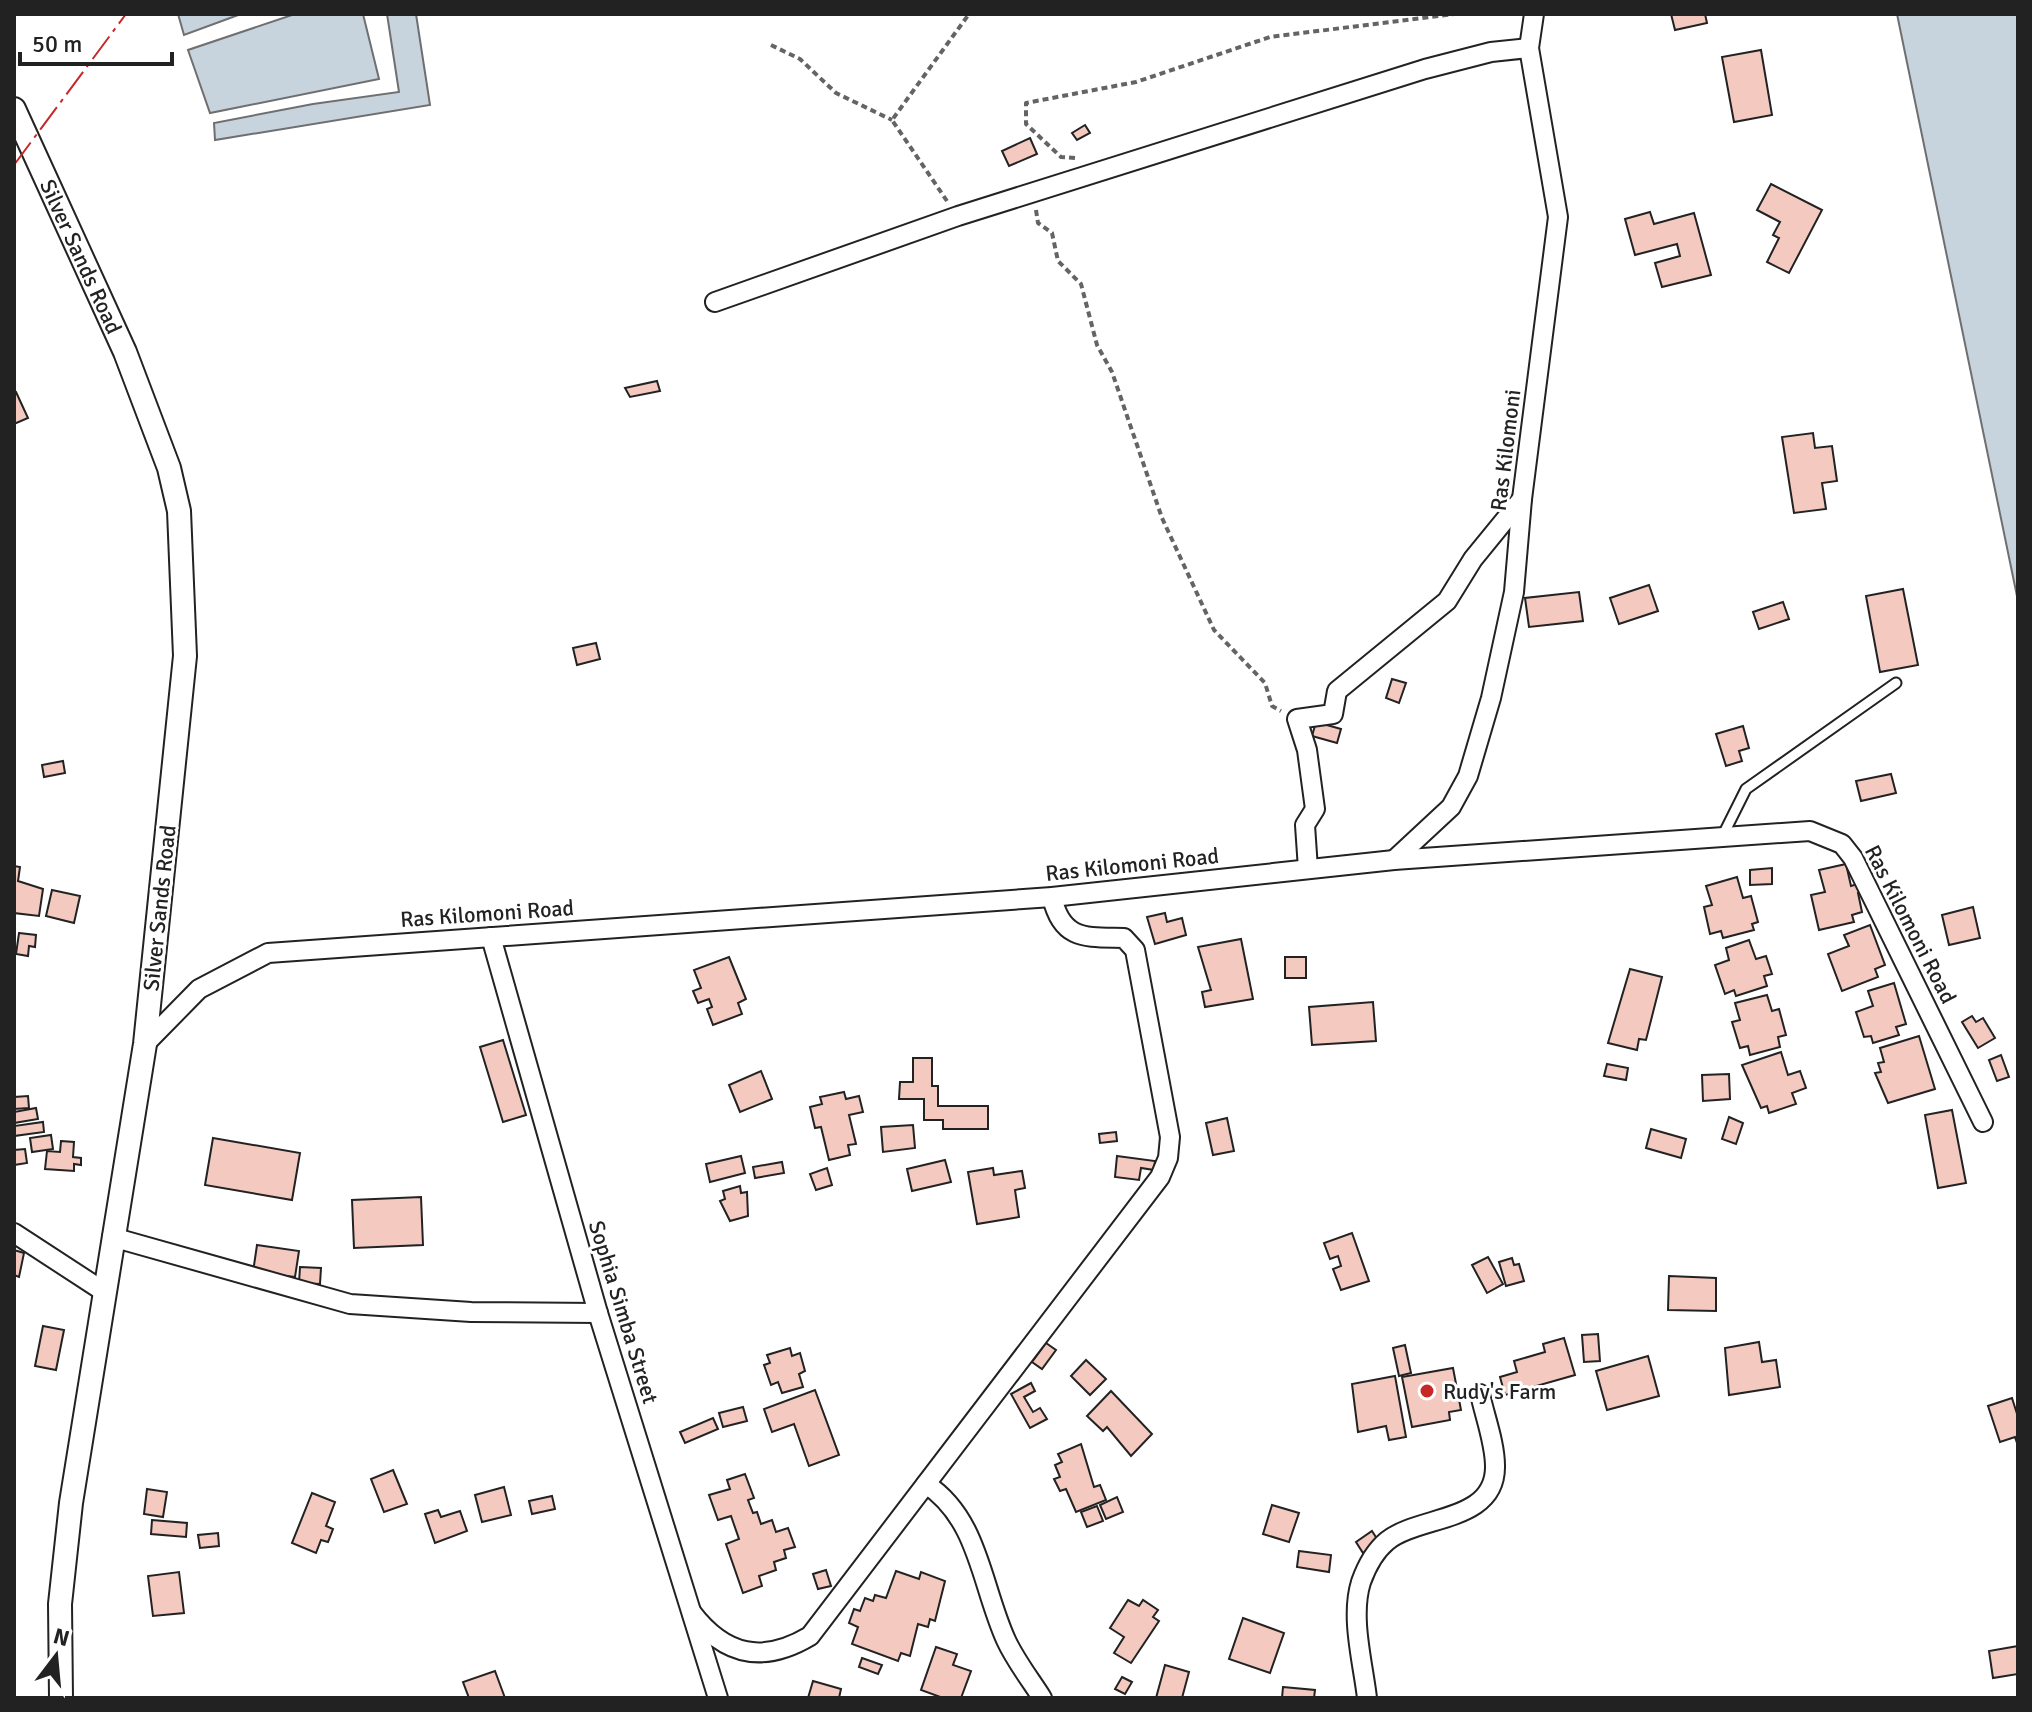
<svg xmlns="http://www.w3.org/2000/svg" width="2032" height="1712" font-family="Signika,sans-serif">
	<rect width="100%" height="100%" fill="#fff"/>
	<g fill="#c7d3dd" stroke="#6f6f6f" stroke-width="2">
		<polygon points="178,14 241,14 184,35"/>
		<polygon points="295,14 363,14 379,79 210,113 188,50"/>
		<polygon points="387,14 416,14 430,105 215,140 214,123 313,104 399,92"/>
		<polygon points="1897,14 2018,14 2018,601"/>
	</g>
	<g fill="#f3c9c0" stroke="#222" stroke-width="2">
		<polygon points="1671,14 1705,14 1707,23 1675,30"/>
		<polygon points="1761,50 1772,115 1734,122 1722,57"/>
		<polygon points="1085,125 1090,133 1077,140 1072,133"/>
		<polygon points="1030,138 1037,154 1009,166 1002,151"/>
		<polygon points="1771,184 1822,210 1789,273 1767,262 1779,238 1773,235 1780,222 1757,210"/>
		<polygon points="1650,212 1654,224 1694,213 1711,275 1662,287 1655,263 1680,256 1677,244 1635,255 1625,219"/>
		<polygon points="657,381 660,391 630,397 625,388"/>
		<polygon points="16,392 28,418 14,424 14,393"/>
		<polygon points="1813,433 1815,448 1832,446 1837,481 1822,483 1826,509 1794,513 1782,437"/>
		<polygon points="1649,585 1658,611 1619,624 1610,598"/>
		<polygon points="1903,589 1918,665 1880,672 1866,596"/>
		<polygon points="1579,592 1583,621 1529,627 1525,598"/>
		<polygon points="1783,602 1789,619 1759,629 1753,612"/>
		<polygon points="596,643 600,659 577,665 573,648"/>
		<polygon points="1392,679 1406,683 1399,703 1386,698"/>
		<polygon points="1316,722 1341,729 1337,743 1312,736"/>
		<polygon points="1743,726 1749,748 1739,751 1742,761 1726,766 1716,734"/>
		<polygon points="63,761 65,773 44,777 42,765"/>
		<polygon points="1891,774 1896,793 1861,801 1856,781"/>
		<polygon points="1846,864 1851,886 1861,883 1863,892 1858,893 1862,912 1852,915 1854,922 1819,930 1811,895 1825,892 1819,870"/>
		<polygon points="14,866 20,867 18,881 43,889 39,916 14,913"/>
		<polygon points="1772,868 1772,884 1750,885 1750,870"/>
		<polygon points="1737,877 1743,898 1751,896 1758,922 1752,924 1754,930 1723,938 1721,931 1710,934 1704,907 1712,905 1706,886"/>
		<polygon points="52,890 80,896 74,923 46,916"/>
		<polygon points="1973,907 1980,938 1949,945 1942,915"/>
		<polygon points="1165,913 1167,922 1182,918 1186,935 1155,944 1147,917"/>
		<polygon points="1870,925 1885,965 1875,969 1878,977 1842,991 1828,954 1849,946 1844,935"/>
		<polygon points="19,933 36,935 35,947 29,946 28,956 16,954"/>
		<polygon points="1241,939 1253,999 1205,1007 1202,992 1211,990 1198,947"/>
		<polygon points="1749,940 1756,959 1766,956 1772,974 1764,976 1767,986 1736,996 1734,990 1725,994 1715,965 1729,960 1726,948"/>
		<polygon points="729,957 746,999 738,1003 742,1014 713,1025 707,1009 712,1007 709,999 698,1003 693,991 701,988 694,970"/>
		<rect x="1285" y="957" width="21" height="21"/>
		<polygon points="1630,969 1662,977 1646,1040 1639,1039 1637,1050 1608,1043"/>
		<polygon points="1894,983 1906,1024 1896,1027 1899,1035 1873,1043 1871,1036 1864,1037 1856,1012 1873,1006 1868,991"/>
		<polygon points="1767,995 1772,1011 1779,1009 1786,1035 1778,1037 1780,1047 1750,1055 1748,1046 1740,1048 1732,1022 1740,1020 1735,1003"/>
		<polygon points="1373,1002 1376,1041 1312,1045 1309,1007"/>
		<polygon points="1972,1016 1976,1022 1983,1018 1995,1038 1978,1048 1962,1022"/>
		<polygon points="1919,1036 1935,1089 1888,1103 1875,1073 1881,1072 1878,1063 1884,1062 1880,1048"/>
		<polygon points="503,1040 526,1115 503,1122 480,1047"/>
		<polygon points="1781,1052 1788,1075 1800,1071 1806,1088 1792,1093 1796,1104 1769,1113 1767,1106 1761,1108 1742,1065"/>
		<polygon points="2001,1055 2009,1077 1997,1081 1989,1060"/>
		<polygon points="913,1058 932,1058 932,1086 938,1086 938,1106 988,1106 988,1129 943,1129 943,1120 924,1120 924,1099 899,1099 900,1082 913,1082"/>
		<polygon points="1607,1064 1628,1068 1626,1080 1604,1076"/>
		<polygon points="761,1071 772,1099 740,1112 729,1085"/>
		<polygon points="1729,1074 1730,1099 1703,1101 1702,1075"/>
		<polygon points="844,1092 846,1099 859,1096 863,1112 849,1115 856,1144 848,1145 850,1155 829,1160 821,1127 815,1128 810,1107 822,1104 820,1097"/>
		<polygon points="28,1096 29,1108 14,1109 14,1097"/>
		<polygon points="36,1108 38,1119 14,1123 14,1112"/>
		<polygon points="1952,1110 1966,1183 1938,1188 1925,1115"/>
		<polygon points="1729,1117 1743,1123 1736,1144 1722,1139"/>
		<polygon points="1227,1118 1234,1151 1213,1155 1206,1123"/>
		<polygon points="43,1122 44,1132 14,1136 14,1126"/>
		<polygon points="913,1125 915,1148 883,1152 881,1127"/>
		<polygon points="1651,1129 1686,1139 1681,1158 1646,1148"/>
		<polygon points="1116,1132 1117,1141 1100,1143 1099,1134"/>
		<polygon points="51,1135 53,1149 32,1152 30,1138"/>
		<polygon points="213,1138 300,1153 292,1200 205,1185"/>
		<polygon points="61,1141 74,1142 73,1157 81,1158 81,1165 74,1164 74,1171 45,1169 47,1151 60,1152"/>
		<polygon points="25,1149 27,1163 14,1165 14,1150"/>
		<polygon points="741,1156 745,1173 710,1182 706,1164"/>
		<polygon points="1117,1156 1155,1161 1154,1170 1141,1168 1139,1180 1115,1177"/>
		<polygon points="945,1160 951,1182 912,1191 907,1169"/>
		<polygon points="782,1162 784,1173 755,1178 753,1167"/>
		<polygon points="827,1168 832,1185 816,1190 810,1174"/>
		<polygon points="993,1168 994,1175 1022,1171 1025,1188 1015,1190 1019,1217 977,1224 968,1172"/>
		<polygon points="740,1186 741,1193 747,1192 748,1216 730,1221 720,1201 725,1199 723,1191"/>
		<polygon points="421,1197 423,1245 354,1248 352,1200"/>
		<polygon points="1352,1233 1369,1281 1341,1290 1333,1269 1341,1266 1338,1256 1330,1259 1324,1243"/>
		<polygon points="257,1245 299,1251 295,1277 253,1272"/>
		<polygon points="14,1250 24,1253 19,1277 14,1275"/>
		<polygon points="1488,1257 1503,1284 1487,1293 1472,1265"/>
		<polygon points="1512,1258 1514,1265 1519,1264 1524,1281 1506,1286 1499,1262"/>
		<polygon points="300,1267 321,1268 320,1284 299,1283"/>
		<polygon points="1669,1276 1716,1278 1716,1311 1668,1310"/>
		<polygon points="43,1326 64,1330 56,1370 35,1366"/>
		<polygon points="1598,1334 1600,1361 1584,1362 1582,1335"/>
		<polygon points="1564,1338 1575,1375 1505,1395 1500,1377 1517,1372 1514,1361 1545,1352 1543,1344"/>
		<polygon points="1759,1342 1762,1362 1776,1360 1780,1387 1729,1395 1725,1348"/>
		<polygon points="1046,1343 1056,1350 1042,1369 1032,1362"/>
		<polygon points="1405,1345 1411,1373 1399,1376 1393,1348"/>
		<polygon points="790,1348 792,1356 800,1353 805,1371 799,1374 803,1387 782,1393 778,1382 771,1385 764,1365 770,1363 767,1355"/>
		<polygon points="1648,1356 1659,1396 1607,1410 1596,1371"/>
		<polygon points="1086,1360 1106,1379 1090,1395 1071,1376"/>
		<polygon points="1453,1368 1461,1410 1449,1412 1450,1420 1412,1427 1402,1377"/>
		<polygon points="1395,1376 1406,1437 1389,1440 1386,1426 1358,1432 1352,1384"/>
		<polygon points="1031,1383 1035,1391 1024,1397 1033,1412 1040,1408 1047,1419 1030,1428 1011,1394"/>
		<polygon points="815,1390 839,1455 809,1466 794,1424 772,1432 764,1409"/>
		<polygon points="1111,1391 1152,1434 1131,1456 1107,1427 1103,1431 1087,1416"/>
		<polygon points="2012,1398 2018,1417 2018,1446 2015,1437 2000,1442 1988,1406"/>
		<polygon points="743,1407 747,1421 723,1427 719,1413"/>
		<polygon points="713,1418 718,1429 685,1443 680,1432"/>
		<polygon points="1081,1444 1094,1487 1100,1485 1106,1500 1076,1512 1066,1489 1060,1491 1054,1479 1060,1477 1055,1465 1062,1462 1058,1454"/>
		<polygon points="393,1470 407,1504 384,1512 371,1479"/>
		<polygon points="745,1474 754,1498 748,1500 753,1513 757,1512 761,1524 772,1520 776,1532 788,1528 795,1547 784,1550 786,1558 774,1562 776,1570 759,1576 762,1586 743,1593 726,1544 739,1539 731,1516 718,1520 709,1495 730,1489 727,1480"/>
		<polygon points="504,1487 511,1515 482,1522 475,1495"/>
		<polygon points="147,1489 167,1492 163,1517 144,1514"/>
		<polygon points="312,1493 335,1502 326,1526 333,1529 328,1542 321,1540 316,1553 292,1543"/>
		<polygon points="552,1496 555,1509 532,1514 529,1501"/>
		<polygon points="1117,1497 1123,1512 1106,1519 1100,1505"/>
		<polygon points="1272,1505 1299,1513 1289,1542 1263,1534"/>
		<polygon points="1097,1506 1103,1521 1087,1527 1081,1512"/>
		<polygon points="438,1510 441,1517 460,1511 467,1531 435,1543 425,1514"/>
		<polygon points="152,1520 187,1523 186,1537 151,1534"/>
		<polygon points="1372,1531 1379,1542 1363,1553 1356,1542"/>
		<polygon points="218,1533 219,1546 200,1548 198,1535"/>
		<polygon points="1299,1551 1331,1555 1329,1572 1297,1567"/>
		<polygon points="826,1570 831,1586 818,1589 813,1574"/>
		<polygon points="896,1571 919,1579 921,1572 945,1581 935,1621 930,1619 928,1627 918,1624 910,1656 901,1653 898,1661 852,1644 858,1627 849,1623 854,1609 860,1611 865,1598 873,1601 875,1595 886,1598"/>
		<polygon points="179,1572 184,1613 153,1616 148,1576"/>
		<polygon points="1128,1600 1139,1606 1143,1600 1158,1610 1153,1617 1159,1621 1131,1663 1114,1653 1124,1637 1110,1628"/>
		<polygon points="1243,1618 1284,1633 1270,1673 1229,1659"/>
		<polygon points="2018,1646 2018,1674 1993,1678 1989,1651"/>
		<polygon points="936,1647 957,1654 953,1665 971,1671 961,1698 943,1698 921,1690"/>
		<polygon points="862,1658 882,1665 878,1674 859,1667"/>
		<polygon points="1165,1665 1189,1672 1182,1698 1156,1698"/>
		<polygon points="495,1671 505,1698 469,1698 463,1682"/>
		<polygon points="1122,1677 1132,1682 1125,1694 1115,1689"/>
		<polygon points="813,1681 841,1689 839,1698 808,1698"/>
		<polygon points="1283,1687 1315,1690 1314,1698 1282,1698"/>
	</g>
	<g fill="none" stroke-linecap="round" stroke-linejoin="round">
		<g stroke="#222" stroke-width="13">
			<polyline id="service" points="1722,837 1746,789 1896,683"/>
		</g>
		<g stroke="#222" stroke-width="22">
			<g id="minor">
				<polyline points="715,302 958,216 1425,69 1491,52 1529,48"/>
				<polyline points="1394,860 1451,807 1468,776 1491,698 1514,592 1522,499 1558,217 1529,48 1534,14"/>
				<polyline points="1308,869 1305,825 1315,809 1307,750 1297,719 1333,714 1337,691 1447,601 1473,559 1522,499"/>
				<polyline points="491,937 598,1313 718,1698"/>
				<polyline points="145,1044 199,989 268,953 1052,897 1394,860 1810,831 1842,844 1853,858 1983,1122"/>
				<polyline points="14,1233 103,1291"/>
				<polyline points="112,1237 350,1304 471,1312 598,1313"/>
				<path d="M926,1484C979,1519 981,1585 1006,1640C1015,1660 1030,1679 1042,1698"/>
				<path d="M692,1613C725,1656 763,1664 810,1636L1160,1177L1168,1158L1170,1137L1135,950L1124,938C1086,937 1062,941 1052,897"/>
				<path d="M1367,1698C1363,1663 1350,1617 1361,1582C1366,1568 1375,1551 1387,1541C1419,1515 1496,1523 1495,1466C1495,1443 1485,1417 1480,1394"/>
			</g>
		</g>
		<g stroke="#222" stroke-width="26">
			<g id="tertiary">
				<path id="s1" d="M14,109L125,352L169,468L179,511L185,656L145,1044L71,1503L60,1604L61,1698"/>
			</g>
		</g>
		<g stroke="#646464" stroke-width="4" stroke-dasharray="6 4" stroke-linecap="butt">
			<polyline points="771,45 800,59 836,93 892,120"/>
			<polyline points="1075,158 1061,157 1026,124 1026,103 1136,82 1270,37 1454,14"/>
			<polyline points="947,201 892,120 969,14"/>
			<polyline points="1036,210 1038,223 1052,233 1058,261 1081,284 1097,345 1112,372 1162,518 1214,630 1265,683 1272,706 1281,711"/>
		</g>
		<use href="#service" stroke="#fff" stroke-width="9"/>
		<use href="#minor" stroke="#fff" stroke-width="18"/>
		<use href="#tertiary" stroke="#fff" stroke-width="22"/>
		<polyline stroke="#c62828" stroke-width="2" stroke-dasharray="28 6 4 6" stroke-linecap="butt" points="14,165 126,14"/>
	</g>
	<circle fill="#c62828" stroke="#fff" stroke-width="3" cx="1427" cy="1391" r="8"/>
	<g text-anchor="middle" stroke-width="6" stroke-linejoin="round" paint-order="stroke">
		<g font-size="22" fill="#222" stroke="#fff">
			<text dy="8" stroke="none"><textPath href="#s1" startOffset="162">Silver Sands Road</textPath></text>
			<text transform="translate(1505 450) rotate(-83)" y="8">Ras Kilomoni</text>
			<text transform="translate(1132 864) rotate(-6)" y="8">Ras Kilomoni Road</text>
			<text transform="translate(159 908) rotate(-84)" y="8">Silver Sands Road</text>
			<text transform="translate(487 913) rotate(-4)" y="8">Ras Kilomoni Road</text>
			<text transform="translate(1911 924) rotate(63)" y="8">Ras Kilomoni Road</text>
			<text transform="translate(624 1312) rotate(73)" y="8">Sophia Simba Street</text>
		</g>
		<g font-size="22" fill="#222" stroke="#fff" text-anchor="start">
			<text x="1443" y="1399">Rudy's Farm</text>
		</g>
	</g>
	<rect width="2032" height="1712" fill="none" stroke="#222222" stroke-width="32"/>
	<g transform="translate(56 1656) rotate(16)" stroke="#ffffff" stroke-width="6" paint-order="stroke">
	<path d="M0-6L14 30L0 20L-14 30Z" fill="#222222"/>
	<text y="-12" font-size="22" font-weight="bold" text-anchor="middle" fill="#222222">N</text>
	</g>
	<path d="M20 52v12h152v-12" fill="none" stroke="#222222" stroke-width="4"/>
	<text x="32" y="52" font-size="24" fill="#222222" stroke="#ffffff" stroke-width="6" paint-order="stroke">50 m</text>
</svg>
